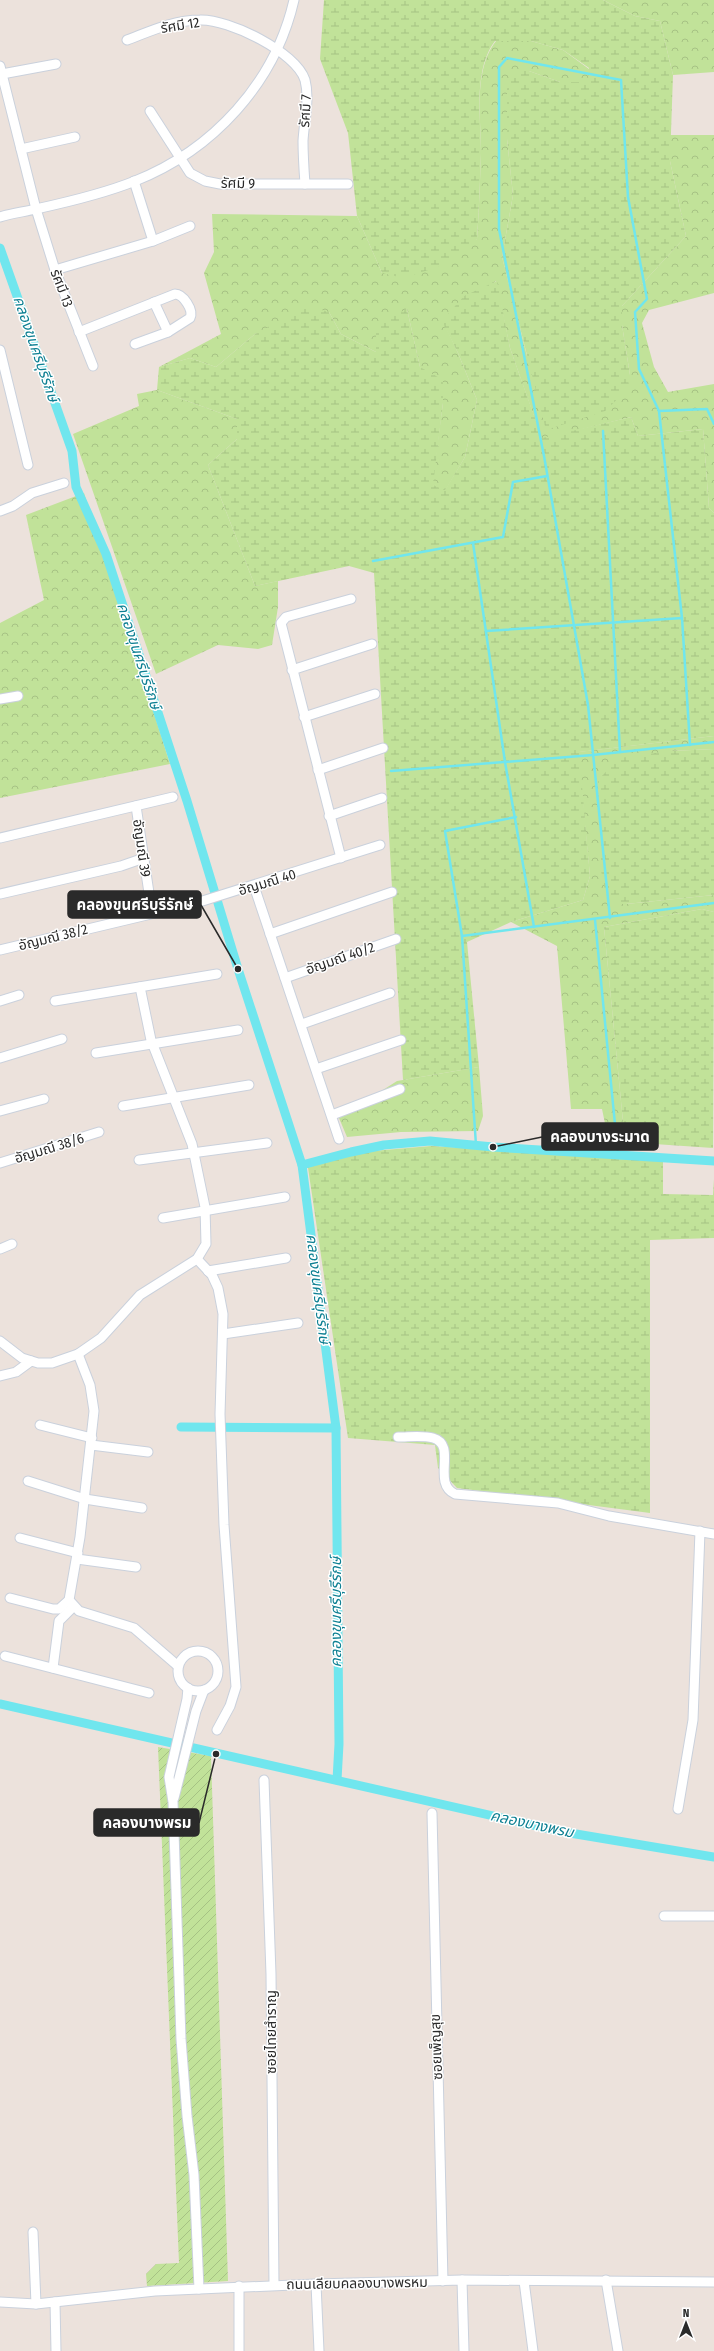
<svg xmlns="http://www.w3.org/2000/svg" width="714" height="2351" font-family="'Fira Sans Condensed','Noto Sans Thai',sans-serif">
	<defs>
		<pattern id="forest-crowns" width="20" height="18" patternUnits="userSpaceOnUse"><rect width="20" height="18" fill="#c1e299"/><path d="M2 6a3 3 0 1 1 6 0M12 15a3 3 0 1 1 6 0" fill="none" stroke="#a6c284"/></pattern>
		<pattern id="wetland-marsh" width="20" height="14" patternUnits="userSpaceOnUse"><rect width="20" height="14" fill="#c1e299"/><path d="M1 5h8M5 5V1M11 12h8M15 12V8" fill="none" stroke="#a6c284"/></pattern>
		<pattern id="garden-furrows" width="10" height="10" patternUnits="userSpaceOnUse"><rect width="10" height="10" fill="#c1e299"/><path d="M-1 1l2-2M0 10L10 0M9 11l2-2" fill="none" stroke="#a6c284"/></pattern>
	</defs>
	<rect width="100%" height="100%" fill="#ece2dc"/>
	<g fill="url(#forest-crowns)">
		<polygon points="603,0 714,0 714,72 673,75 660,21 635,16"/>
		<path d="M496,41H531L563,50L589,69V82H560L529,71L507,89V139L513,195L502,257L527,356L630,375L622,325V306L686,236L670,161V135H714V293L649,310L642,323L654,367L668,392L714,384V513L709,508L703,429L638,436L631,417L542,439L510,348L496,281L443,321L458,353L477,400L465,457L445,491L432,485L443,403L420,367L407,309L376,352L341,334L329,312L255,334L216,367L190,358L159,367L221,334L204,273L214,252L212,214L357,216L382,273L477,239C479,210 480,182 481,153C481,119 473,70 496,41Z"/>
		<polygon points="157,390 237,419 237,439 208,465 255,586 278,581 278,607 272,645 258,649 218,645 156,674 73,434 139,406 137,394"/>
		<polygon points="84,493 170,764 0,798 0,623 44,600 26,515"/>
		<polygon points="714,736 714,749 670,751 626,904 714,895 714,912 702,909 604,927 625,1142 609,1143 602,1109 571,1109 557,946 511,922 583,900 590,876 578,752"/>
		<polygon points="479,1067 483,1116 478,1131 401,1132 347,1137 339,1118 397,1081"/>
	</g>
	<g fill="url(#wetland-marsh)">
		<path d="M324,0H603L635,16L660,21L673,75L670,161L686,236L622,306V325L630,375L627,390L605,411L546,430L502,257L513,195L507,139V89L510,71H529L560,82H588L589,68L563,50L531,41H495C473,70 481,119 481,153C480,182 479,210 477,239L441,266L403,278L382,273L357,216L348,133L320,59Z"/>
		<polygon points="497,281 510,348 542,438 631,417 638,436 703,429 709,508 714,513 714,736 579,752 590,876 583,900 511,922 467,942 479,1067 403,1080 374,573 349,566 255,586 208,465 237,439 237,419 157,390 159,367 190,358 216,367 255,334 307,306 329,312 341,334 376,352 376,324 407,309 420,367 443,380 443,403 433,485 445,490 465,457 477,400 458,353 442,321 464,296"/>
		<polygon points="714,749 714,895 626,904 608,904 601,871 598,780 619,758 670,751"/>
		<polygon points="702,909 714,912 713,1148 625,1142 604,927"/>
		<polygon points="431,1146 663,1160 663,1194 713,1195 714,1179 714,1238 650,1240 650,1513 457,1488 438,1468 435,1445 348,1438 307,1161 373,1151"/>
	</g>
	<polygon fill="url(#garden-furrows)" points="158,1747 211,1756 228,2281 147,2286 146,2274 156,2264 179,2263"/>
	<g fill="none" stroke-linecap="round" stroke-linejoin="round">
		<g stroke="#70e6ee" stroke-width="2.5">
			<polyline points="659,411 682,618"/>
			<polyline points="603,431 620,752"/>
			<polyline points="473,543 505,762 534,927"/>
			<polyline points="373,561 503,537 513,482 547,476"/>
			<polyline points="486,631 682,618 690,745"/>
			<polyline points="391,771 593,755 714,742"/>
			<polyline points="610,918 588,705 544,456 499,229 499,67 507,58 621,80 628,197 647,299 635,312 639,369 659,411 707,409 714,424"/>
			<polyline points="595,920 618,1155"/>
			<polyline points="462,936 714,903"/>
			<polyline points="476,1145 462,936 445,831 516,817"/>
		</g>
		<g stroke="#70e6ee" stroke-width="9">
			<polyline points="0,248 72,451 76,487 106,554 187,801 238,969 302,1165 336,1428 339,1744 337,1780"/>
			<polyline points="302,1165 351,1152 384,1145 430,1141 493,1147 714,1161"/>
			<polyline points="181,1427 336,1428"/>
			<polyline points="0,1704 564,1832 714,1857"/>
		</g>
		<g stroke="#cad1dc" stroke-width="11">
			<g id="street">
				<path d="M127,40C151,31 174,20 200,20C229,19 296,52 305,80C310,99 304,122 303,141C303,155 304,170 305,184"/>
				<polyline points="0,66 36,209 55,270 93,366"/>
				<polyline points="2,74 56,64"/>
				<polyline points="150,111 190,173 205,181 220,184 348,184"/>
				<polyline points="21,149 75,137"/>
				<polyline points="134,181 153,241"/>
				<path d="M0,217C12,213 24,212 36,209C68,202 103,194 135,181C213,150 275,83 294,0"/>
				<polyline points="55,270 153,241 190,226"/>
				<polyline points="154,302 168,332"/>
				<path d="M79,332L175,294C183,294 194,310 190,318L168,332L135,344"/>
				<polyline points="0,350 28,465"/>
				<polyline points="0,511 13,506 32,493 64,483"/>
				<polyline points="292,670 372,644"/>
				<polyline points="0,699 18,696"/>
				<polyline points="304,717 375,694"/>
				<polyline points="318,770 383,748"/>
				<polyline points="136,806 152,913"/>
				<polyline points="329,816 382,798"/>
				<polyline points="0,838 173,797"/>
				<polyline points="341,858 281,623 286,617 351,599"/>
				<polyline points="254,886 339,1139"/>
				<polyline points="0,894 121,866 144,858"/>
				<polyline points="270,934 392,892"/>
				<polyline points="0,950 193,904 380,845"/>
				<polyline points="285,978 396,939"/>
				<polyline points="0,1001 19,995"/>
				<polyline points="55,1001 217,974"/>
				<polyline points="302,1024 390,993"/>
				<polyline points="96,1053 238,1030"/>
				<polyline points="0,1058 62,1039"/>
				<polyline points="316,1069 401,1040"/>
				<polyline points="123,1106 249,1085"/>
				<polyline points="0,1111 44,1099"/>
				<polyline points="332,1115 400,1089"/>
				<polyline points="139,1160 267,1143"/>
				<polyline points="0,1163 99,1132"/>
				<polyline points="163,1218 285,1197"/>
				<polyline points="0,1249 12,1244"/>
				<polyline points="197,1259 212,1275 218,1288 223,1314 220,1414 224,1525 236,1687 230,1706 217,1730"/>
				<polyline points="208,1271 286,1258"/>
				<polyline points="223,1334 298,1323"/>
				<polyline points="0,1341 22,1358 38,1363 52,1363 78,1354 101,1338 140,1295 197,1259 206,1244 205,1207 192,1144 151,1040 140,987"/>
				<polyline points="78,1354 90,1385 94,1411 80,1537 69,1600 79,1611 134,1628 178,1666"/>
				<polyline points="0,1376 16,1372 31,1361"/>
				<polyline points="40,1425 92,1438"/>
				<path d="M398,1437C409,1437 423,1435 433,1438C458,1445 431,1483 455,1494L558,1503L609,1516L714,1534"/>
				<polyline points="91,1445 148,1452"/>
				<polyline points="28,1481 85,1499 142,1508"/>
				<polyline points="20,1538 78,1553"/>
				<polyline points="77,1559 136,1567"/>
				<polyline points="10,1598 53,1609 59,1609 69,1600"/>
				<circle cx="198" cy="1671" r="20"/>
				<polyline points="5,1656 149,1693"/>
				<polyline points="53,1668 59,1621 73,1607"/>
				<polyline points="188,1688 187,1699 169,1777 173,1802 181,2039 187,2116 194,2175 199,2289"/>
				<polyline points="264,1780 271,1974 274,2285"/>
				<polyline points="174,1798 196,1711 204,1690"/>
				<polyline points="678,1809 693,1720 700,1531"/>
				<polyline points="432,1813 443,2281"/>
				<polyline points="664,1916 714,1916"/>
				<polyline points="33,2232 36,2304"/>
				<polyline points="462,2280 464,2351"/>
				<polyline points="606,2280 618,2351"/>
				<polyline points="524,2281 533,2351"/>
				<polyline points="316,2284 319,2351"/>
				<polyline points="0,2302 36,2304 155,2291 316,2284 462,2280 714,2282"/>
				<polyline points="55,2302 56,2351"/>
				<polyline points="239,2351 239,2286"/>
			</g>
		</g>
		<use href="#street" stroke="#fff" stroke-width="9"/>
	</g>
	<g text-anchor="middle" stroke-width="3" stroke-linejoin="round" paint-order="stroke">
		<g font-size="14" fill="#2a2a2a" stroke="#fff">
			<text transform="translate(180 25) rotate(-9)" y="5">รัศมี 12</text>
			<text transform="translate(305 111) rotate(-87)" y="5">รัศมี 7</text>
			<text transform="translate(238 183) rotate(1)" y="5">รัศมี 9</text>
			<text transform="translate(62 288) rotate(69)" y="5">รัศมี 13</text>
			<text transform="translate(142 848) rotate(82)" y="5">อัญมณี 39</text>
			<text transform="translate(267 882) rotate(-17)" y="5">อัญมณี 40</text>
			<text transform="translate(53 937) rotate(-14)" y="5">อัญมณี 38/2</text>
			<text transform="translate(340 958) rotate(-19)" y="5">อัญมณี 40/2</text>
			<text transform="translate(49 1148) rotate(-17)" y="5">อัญมณี 38/6</text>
			<text transform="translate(271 2032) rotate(-90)" y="5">ซอยไทยสำราญ</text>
			<text transform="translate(436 2047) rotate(-92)" y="5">ซอยเพ็ญสุข</text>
			<text transform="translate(357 2283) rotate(-1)" y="5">ถนนเลียบคลองบางพรหม</text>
		</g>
		<g font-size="15" font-style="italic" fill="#0e8093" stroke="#fff">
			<text transform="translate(36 349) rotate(71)" y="5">คลองขุนศรีบุรีรักษ์</text>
			<text transform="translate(139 656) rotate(72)" y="5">คลองขุนศรีบุรีรักษ์</text>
			<text transform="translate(318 1289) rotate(83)" y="5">คลองขุนศรีบุรีรักษ์</text>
			<text transform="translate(336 1612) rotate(-90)" y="5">คลองขุนศรีบุรีรักษ์</text>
			<text transform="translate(532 1824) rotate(12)" y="5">คลองบางพรม</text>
		</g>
	</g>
	<path fill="none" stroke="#2a2a2a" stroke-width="1.5" d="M238 969L201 905M493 1147L542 1137M216 1754L199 1823"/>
	<g fill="#2a2a2a" stroke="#fff" stroke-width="1.5">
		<circle cx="238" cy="969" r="4"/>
		<circle cx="493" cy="1147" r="4"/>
		<circle cx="216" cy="1754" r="4"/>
	</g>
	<g fill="#2a2a2a" stroke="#2a2a2a" stroke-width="1.5">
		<rect x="68" y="891" width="133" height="27" rx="4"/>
		<rect x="542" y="1123" width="116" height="27" rx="4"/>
		<rect x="94" y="1809" width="105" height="27" rx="4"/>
	</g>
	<g font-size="15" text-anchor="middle" font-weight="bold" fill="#fff">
		<text x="135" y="910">คลองขุนศรีบุรีรักษ์</text>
		<text x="600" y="1142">คลองบางระมาด</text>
		<text x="147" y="1828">คลองบางพรม</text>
	</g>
	<g transform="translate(686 2323)" stroke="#ffffff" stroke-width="3" paint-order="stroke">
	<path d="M0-3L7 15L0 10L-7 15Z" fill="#2a2a2a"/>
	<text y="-6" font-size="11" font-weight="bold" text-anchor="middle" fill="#2a2a2a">N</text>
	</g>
</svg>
